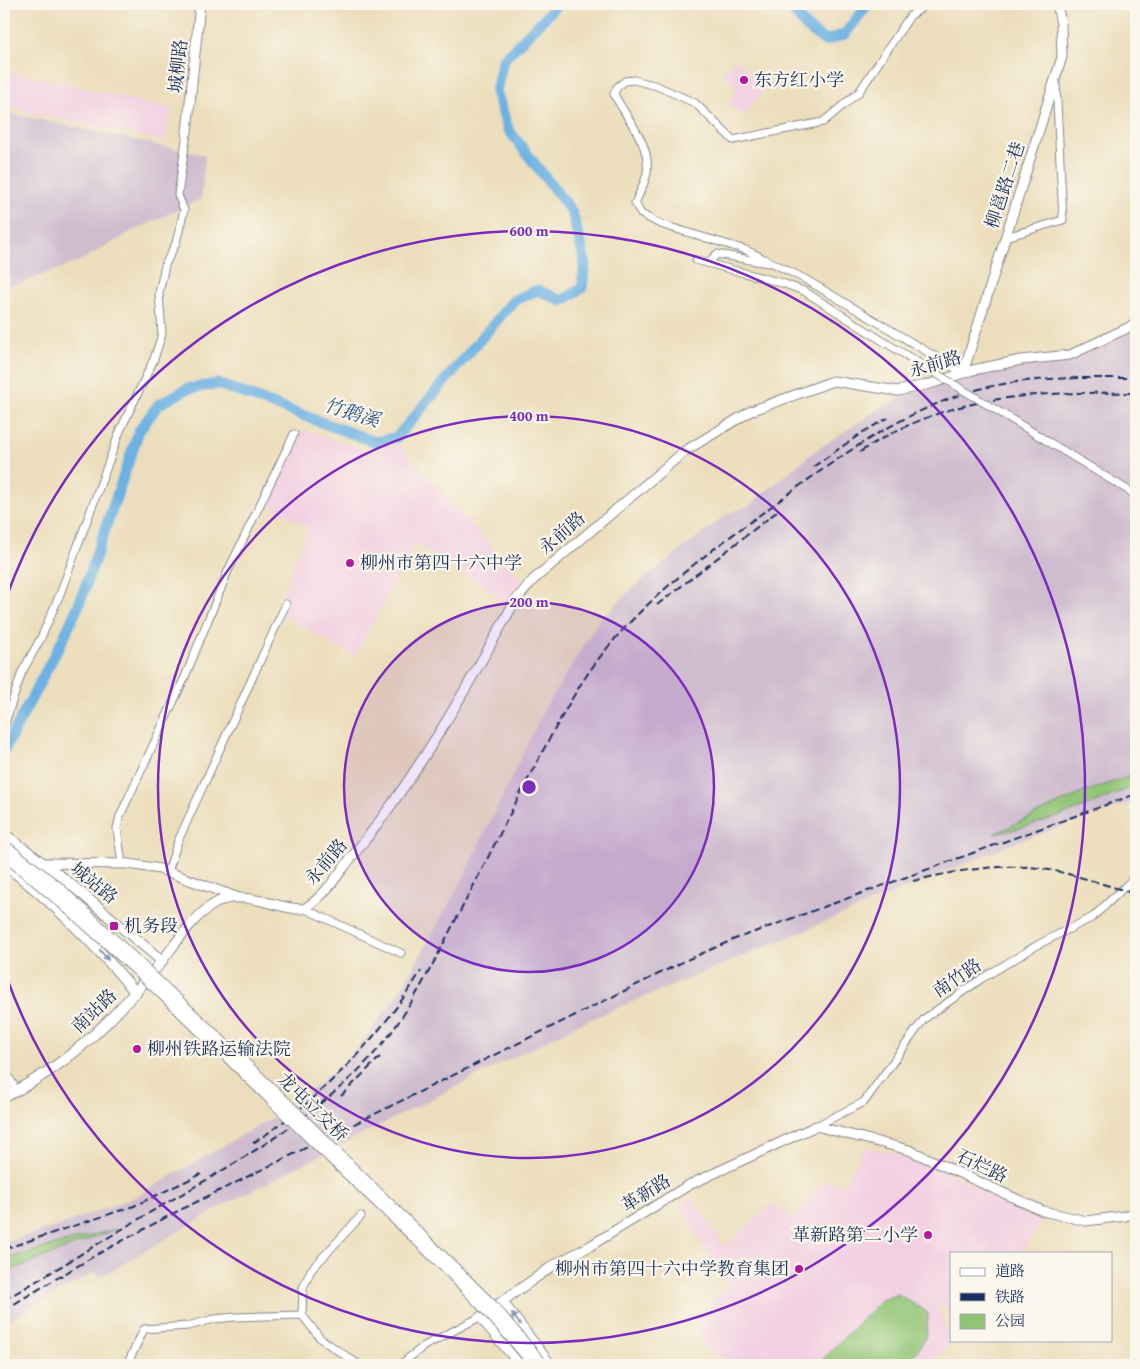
<svg xmlns="http://www.w3.org/2000/svg" width="1140" height="1369" font-family="'Gentium Book Plus','Noto Serif SC',serif">
	<rect width="100%" height="100%" fill="#fbf7ec"/>
	<filter id="ink" filterUnits="userSpaceOnUse"><feTurbulence type="fractalNoise" baseFrequency=".02" numOctaves="2"/><feDisplacementMap in="SourceGraphic" scale="10" xChannelSelector="R" yChannelSelector="G"/><feConvolveMatrix kernelMatrix="1 2 1 2 8 2 1 2 1" color-interpolation-filters="sRGB"/></filter>
	<filter id="wash" filterUnits="userSpaceOnUse"><feTurbulence type="fractalNoise" baseFrequency=".0096" numOctaves="4" result="noise"/><feDisplacementMap in="SourceGraphic" scale="20" xChannelSelector="R" yChannelSelector="G"/><feGaussianBlur stdDeviation="1.12" result="paint"/><feColorMatrix in="noise" values="0 0 0 0 0 0 0 0 0 0 0 0 0 0 0 0 0 1.4 0 .05"/><feComposite in="paint" operator="in"/></filter>
	<g filter="url(#wash)">
		<rect width="100%" height="100%" fill="#ecdebc"/>
		<g fill="#f2cfe1">
			<polygon points="736,59 766,88 744,116 727,104 738,88 722,73"/>
			<polygon points="4,70 172,109 165,141 4,107"/>
			<polygon points="303,430 372,452 398,444 524,582 507,602 416,543 355,656 276,611 308,528 268,504"/>
			<polygon points="864,1147 908,1156 1045,1217 1021,1253 951,1253 951,1310 936,1301 951,1344 927,1365 733,1365 702,1346 697,1316 728,1288 679,1206 692,1197 725,1247 771,1204 794,1218 824,1180 844,1186"/>
		</g>
		<g fill="#cfbdcf">
			<polygon points="4,112 205,155 201,199 133,231 78,262 18,284 4,286"/>
			<polygon points="1136,328 1136,801 1022,840 577,1025 229,1202 99,1278 95,1272 4,1323 4,1242 52,1228 135,1197 268,1120 305,1095 338,1068 360,1045 399,993 459,886 545,708 599,621 636,585 728,513 748,506 816,450 871,414 907,394 1027,363 1068,361"/>
		</g>
		<g fill="#91c475" stroke="#567a6a">
			<path d="M1136,774V785C1088,807 1046,823 994,834L1084,792Z"/>
			<polygon points="116,1229 4,1273 4,1259"/>
			<path d="M898,1294L928,1313C928,1340 922,1347 904,1365H817L881,1300Z"/>
		</g>
		<g fill="none" stroke-linecap="round" stroke-linejoin="round">
			<g stroke="#6cb1e2" stroke-width="11">
				<polyline points="788,4 807,28 825,41 845,34 868,4"/>
				<polyline points="4,750 64,637 80,602 139,431 158,405 187,389 218,384 375,442 397,437 514,300 538,290 562,301 582,288 585,263 572,212 508,129 496,91 503,60 558,4"/>
			</g>
		</g>
	</g>
	<g filter="url(#ink)">
		<g fill="none" stroke-linecap="round" stroke-linejoin="round">
			<g stroke="#84868d" stroke-width="9">
				<g id="minor">
					<path d="M927,4L910,16L859,92L823,122L733,140L695,103L657,86L634,80L625,81L617,87L614,94C627,120 651,143 647,173C645,183 639,194 635,203L641,214L660,224L746,250L805,279L963,373"/>
					<polyline points="1006,237 1063,220 1056,83"/>
					<polyline points="696,260 782,283 804,291 886,343"/>
					<polyline points="708,263 717,254 768,263"/>
					<polyline points="1062,450 1136,495"/>
					<polyline points="4,726 22,672 41,638 60,594 120,431 154,359 162,334 159,293 165,265 176,243 184,210 178,195 187,132"/>
					<polyline points="122,864 117,828 120,816 185,677 228,571 294,434"/>
					<polyline points="168,872 178,841 286,604"/>
					<polyline points="305,909 401,953"/>
					<polyline points="4,1070 13,1084"/>
					<polyline points="816,1126 864,1102 924,1019 981,979 1041,943 1093,917 1136,876"/>
					<polyline points="302,1315 303,1288 311,1270 361,1216"/>
					<polyline points="127,1365 144,1329 188,1326 214,1319 235,1317 302,1315 321,1339 359,1365"/>
					<polyline points="400,1365 424,1346 480,1317"/>
				</g>
			</g>
			<g stroke="#84868d" stroke-width="11">
				<g id="tertiary">
					<polyline points="187,132 200,4"/>
					<polyline points="963,373 1062,57 1061,24 1057,4"/>
					<polyline points="43,863 129,864 160,869 236,897"/>
					<path d="M162,961C177,942 194,915 216,903C245,886 294,917 307,907C327,894 340,871 355,853C418,775 467,688 515,601L533,580L685,451L751,411L833,381L898,391L930,384L973,370L1021,360L1070,355L1136,324"/>
					<polyline points="502,1301 551,1365"/>
					<polyline points="520,1365 480,1317 554,1265 590,1246 689,1185 816,1126 909,1150 1043,1211 1086,1221 1125,1216 1136,1212"/>
				</g>
			</g>
			<g stroke="#84868d" stroke-width="12">
				<g id="secondary">
					<path d="M4,834L68,882L162,961C115,1018 71,1064 4,1097"/>
					<path d="M4,864C54,902 96,945 136,993"/>
				</g>
			</g>
			<use href="#minor" stroke="#fff" stroke-width="7"/>
			<use href="#tertiary" stroke="#fff" stroke-width="9"/>
			<use href="#secondary" stroke="#fff" stroke-width="10"/>
			<g stroke="#1b2f5e" stroke-width="2" stroke-dasharray="8 4" stroke-linecap="butt">
				<path d="M860,452C949,393 1034,392 1136,393"/>
				<polyline points="813,467 863,432 888,418"/>
				<polyline points="657,605 779,510"/>
				<path d="M913,881C950,872 989,865 1028,867C1064,870 1101,884 1136,894"/>
				<polyline points="341,1096 380,1057"/>
				<path d="M253,1143C318,1101 380,1038 421,971"/>
				<polyline points="4,1249 134,1206 201,1174"/>
				<path d="M4,1300C53,1272 100,1242 149,1213C230,1166 317,1120 379,1048C410,1011 432,966 454,923C495,846 532,766 576,692C625,611 701,558 776,503C839,457 900,412 976,390C1027,376 1083,378 1136,378"/>
				<polyline points="4,1310 96,1255 176,1212 689,959 735,939 1136,794"/>
			</g>
			<g stroke="#84868d" stroke-width="9" stroke-linecap="butt">
				<polyline id="minor-bridge" points="886,343 1062,450"/>
			</g>
			<g stroke="#84868d" stroke-width="12" stroke-linecap="butt">
				<g id="secondary-bridge">
					<polyline points="4,845 58,887 275,1092 494,1307 543,1365"/>
					<path d="M4,855C112,941 210,1040 309,1137C385,1211 467,1282 534,1365"/>
				</g>
			</g>
			<use href="#minor-bridge" stroke="#fff" stroke-width="7"/>
			<use href="#secondary-bridge" stroke="#fff" stroke-width="10"/>
		</g>
		<defs><path id="oneway-solid" d="M-6-.8H1V-3.2L6.5 0L1 3.2V.8H-6Z" transform="scale(1.25)"/></defs>
		<g fill="#8d97ae">
			<use href="#oneway-solid" transform="translate(104 955) rotate(50)"/>
			<use href="#oneway-solid" transform="translate(516 1319) rotate(-127)"/>
		</g>
	</g>
	<circle cx="529" cy="787" r="185" fill="#7b2cbf" fill-opacity=".12"/>
	<g fill="none" stroke="#7b2cbf" stroke-width="2.5">
		<circle cx="529" cy="787" r="185"/>
		<circle cx="529" cy="787" r="371"/>
		<path d="M5 601A556 556 0 1 1 5 973"/>
	</g>
	<g fill="#b5179e" stroke="#fbf7ec" stroke-width="2">
		<circle cx="744" cy="80" r="5"/>
		<circle cx="350" cy="563" r="5"/>
		<rect x="109" y="921" width="10" height="10" rx="2.5"/>
		<circle cx="137" cy="1049" r="5"/>
		<circle cx="928" cy="1235" r="5"/>
		<circle cx="799" cy="1269" r="5"/>
	</g>
	<g text-anchor="middle" stroke-width="4.5" stroke-linejoin="round" paint-order="stroke">
		<g font-size="18" fill="#1b2f5e" stroke="#fbf7ec">
			<text transform="translate(178 66) rotate(-84)" y="6">城柳路</text>
			<text transform="translate(1005 185) rotate(-72)" y="6">柳邕路二巷</text>
			<text transform="translate(935 364) rotate(-16)" y="6">永前路</text>
			<text transform="translate(562 533) rotate(-41)" y="6">永前路</text>
			<text transform="translate(326 862) rotate(-50)" y="6">永前路</text>
			<text transform="translate(94 883) rotate(39)" y="6">城站路</text>
			<text transform="translate(957 978) rotate(-34)" y="6">南竹路</text>
			<text transform="translate(94 1011) rotate(-44)" y="6">南站路</text>
			<text transform="translate(313 1107) rotate(44)" y="6">龙屯立交桥</text>
			<text transform="translate(982 1166) rotate(25)" y="6">石烂路</text>
			<text transform="translate(646 1193) rotate(-32)" y="6">革新路</text>
		</g>
		<g font-size="18" fill="#1b2f5e" stroke="#fbf7ec" text-anchor="start">
			<text x="754" y="86">东方红小学</text>
			<text x="360" y="569">柳州市第四十六中学</text>
			<text x="124" y="932">机务段</text>
			<text x="147" y="1055">柳州铁路运输法院</text>
			<text x="918" y="1241" text-anchor="end">革新路第二小学</text>
			<text x="789" y="1275" text-anchor="end">柳州市第四十六中学教育集团</text>
		</g>
		<g font-size="19" font-style="italic" fill="#335686" stroke="#fbf7ec">
			<text transform="translate(352 412) rotate(17)" y="7">竹鹅溪</text>
		</g>
	</g>
	<circle cx="529" cy="787" r="8" fill="#7b2cbf" stroke="#fbf7ec" stroke-width="2.5"/>
	<g font-size="15" text-anchor="middle" font-weight="bold" fill="#7b2cbf" stroke="#fbf7ec" stroke-width="4.5" stroke-linejoin="round" paint-order="stroke">
		<text x="529" y="236">600 m</text>
		<text x="529" y="421">400 m</text>
		<text x="529" y="607">200 m</text>
	</g>
	<rect width="1140" height="1369" fill="none" stroke="#fbf7ec" stroke-width="20"/>
	<rect x="950" y="1252" width="162" height="90" fill="#fbf7ec" stroke="#a1a7b3"/>
	<rect x="960" y="1268" width="25" height="8" fill="#ffffff" stroke="#a1a7b3"/>
	<text x="995" y="1276" font-size="15" fill="#1b2f5e">道路</text>
	<rect x="960" y="1293" width="25" height="8" fill="#1b2f5e" stroke="#a1a7b3"/>
	<text x="995" y="1302" font-size="15" fill="#1b2f5e">铁路</text>
	<rect x="960" y="1314" width="25" height="15" fill="#91c475" stroke="#a1a7b3"/>
	<text x="995" y="1326" font-size="15" fill="#1b2f5e">公园</text>
</svg>
